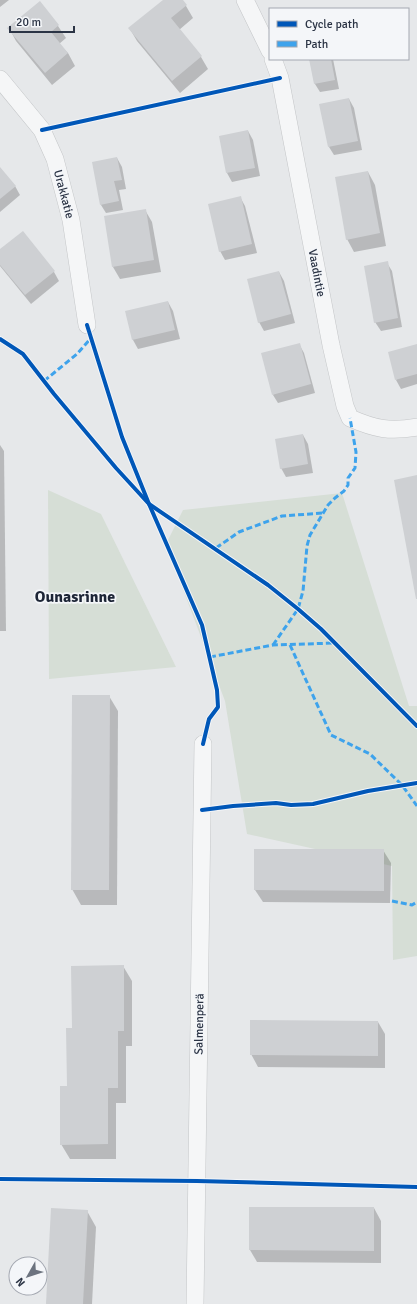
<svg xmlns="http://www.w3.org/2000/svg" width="417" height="1304" font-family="Signika,sans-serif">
	<rect width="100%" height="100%" fill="#e6e8ea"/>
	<g fill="#d6ded6">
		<polygon points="48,490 101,514 176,667 49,679"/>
		<polygon points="342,493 409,706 417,706 417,956 393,960 392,866 247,834 225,701 166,544 183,510"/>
	</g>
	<g fill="#0003">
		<polygon points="0,0 9,0 0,7"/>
		<polygon points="164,0 181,0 186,6 193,18 179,30 201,57 208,69 180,93 137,41 130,29"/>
		<polygon points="39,3 58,26 66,38 59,44 68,53 75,66 52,85 16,41 9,28"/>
		<polygon points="310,59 333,59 339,89 320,92 315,84"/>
		<polygon points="349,99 354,108 362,150 334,155 329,147"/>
		<polygon points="248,131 253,140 260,176 232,182 227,173"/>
		<polygon points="117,158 122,167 126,189 119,190 123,210 106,213 101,205"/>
		<polygon points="0,168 15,186 20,195 0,212"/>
		<polygon points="368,172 375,185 386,246 354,252 347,239"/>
		<polygon points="240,197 245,206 257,253 225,260 220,251"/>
		<polygon points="145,210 152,222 161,272 120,279 113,267"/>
		<polygon points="23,232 54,272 59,281 31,304 0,266 0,250"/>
		<polygon points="387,263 392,271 402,327 381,331 375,322"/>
		<polygon points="279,272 284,281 295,323 264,331 259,322"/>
		<polygon points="168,302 173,311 180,339 138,349 133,340 127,312"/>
		<polygon points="299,344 304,353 315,393 278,403 273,395"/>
		<polygon points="417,345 417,384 401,389 396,380"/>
		<polygon points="303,435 308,444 313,473 286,477 281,468"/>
		<polygon points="0,445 4,451 6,631 0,631"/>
		<polygon points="109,696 118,711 117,905 81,905 72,889"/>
		<polygon points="383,850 391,863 390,903 263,902 255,890"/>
		<polygon points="123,966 132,981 132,1046 126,1046 126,1103 116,1103 116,1159 70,1159 61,1144 68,1087"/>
		<polygon points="378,1022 385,1034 385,1068 258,1067 251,1054"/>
		<polygon points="374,1208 381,1221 381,1263 257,1262 250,1250"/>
		<polygon points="87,1211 96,1227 92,1304 47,1304"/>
	</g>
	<g fill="#ced0d3">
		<polygon points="163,0 183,0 187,5 171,18 202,56 172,81 128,28"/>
		<polygon points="40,1 59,25 51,32 68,53 45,73 7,28"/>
		<polygon points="309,59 331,59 335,80 314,84"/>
		<polygon points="349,98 358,141 328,147 319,104"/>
		<polygon points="248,130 255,168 226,173 219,136"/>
		<polygon points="117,157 122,180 114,181 119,201 100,205 92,162"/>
		<polygon points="0,167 16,186 0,199"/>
		<polygon points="368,171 380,233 346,240 335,177"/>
		<polygon points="241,196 252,244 219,252 208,204"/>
		<polygon points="146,209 154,260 112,267 104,216"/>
		<polygon points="23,231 55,271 25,295 0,265 0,249"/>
		<polygon points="388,261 398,318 374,323 364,266"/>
		<polygon points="279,271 291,314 258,323 247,279"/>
		<polygon points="168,301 175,330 132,340 125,311"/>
		<polygon points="300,343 311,384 272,395 261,353"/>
		<polygon points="417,344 417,374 395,380 388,352"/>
		<polygon points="303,434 308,464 280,469 275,439"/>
		<polygon points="417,475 417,599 416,599 394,480"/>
		<polygon points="72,695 110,695 109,890 71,890"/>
		<polygon points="254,849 384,849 384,891 254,890"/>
		<polygon points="124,965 124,1031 118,1031 118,1088 108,1088 108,1144 60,1145 60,1086 67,1086 66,1028 72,1028 71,966"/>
		<polygon points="250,1020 378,1021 378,1056 250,1055"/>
		<polygon points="249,1207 374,1207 374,1251 249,1250"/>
		<polygon points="51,1208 88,1210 83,1304 46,1304"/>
	</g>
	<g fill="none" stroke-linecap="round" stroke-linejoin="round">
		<g stroke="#c4c6c8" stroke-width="18">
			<g id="street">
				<polyline points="245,0 270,51"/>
				<path d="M273,59L280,78L331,345L345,406L350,418C375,429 390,432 417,427"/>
				<polyline points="0,79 42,130 55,159 71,220 87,325"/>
				<polyline points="195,1304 203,744"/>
			</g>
		</g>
		<use href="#street" stroke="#f5f6f7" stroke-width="17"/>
		<g stroke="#3ea3ec" stroke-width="3" stroke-dasharray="6 3" stroke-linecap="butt">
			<polyline points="44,381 77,354 91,338"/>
			<polyline points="216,548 239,532 282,516 323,513"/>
			<polyline points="273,645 298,609 303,591 307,546 310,535 328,505 335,498 344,491 348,485 348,478 355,468 356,452 350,418"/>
			<polyline points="290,645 331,735 370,754 402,785 417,806"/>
			<polyline points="210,657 273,645 335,643"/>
			<polyline points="392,901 412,905 417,902"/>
		</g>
		<g stroke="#f4f6f9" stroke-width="6">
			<g id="cycleway">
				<polyline points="42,130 280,78"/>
				<polyline points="87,325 122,437 149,504 202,625 217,690 218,707 209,719 203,744"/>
				<polyline points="0,339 23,354 54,394 116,468 149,504 268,585 298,609 321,629 417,726"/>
				<polyline points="202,810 233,806 276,803 291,805 313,804 368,791 417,783"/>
				<polyline points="0,1179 197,1181 417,1187"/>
			</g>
		</g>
		<use href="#cycleway" stroke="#0057b8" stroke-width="4"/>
	</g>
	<g text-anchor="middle" stroke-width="3.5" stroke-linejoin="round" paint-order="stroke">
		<g font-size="12" fill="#2b3445" stroke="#f4f6f9">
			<text transform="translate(64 194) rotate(75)" y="4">Urakkatie</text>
			<text transform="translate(317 273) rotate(79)" y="4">Vaadintie</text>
			<text transform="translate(199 1024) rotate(-89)" y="4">Salmenperä</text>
		</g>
		<g font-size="16" font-weight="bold" fill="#1d2536" stroke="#f4f6f9">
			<text x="75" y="602">Ounasrinne</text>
		</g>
	</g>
	<rect x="269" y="8" width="140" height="52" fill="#f4f6f9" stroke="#a4a8b1"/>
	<rect x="277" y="21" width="20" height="6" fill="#0057b8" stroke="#a4a8b1"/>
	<text x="305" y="28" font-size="12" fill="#2b3445">Cycle path</text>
	<rect x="277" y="41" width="20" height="6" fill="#3ea3ec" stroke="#a4a8b1"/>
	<text x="305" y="48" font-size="12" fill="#2b3445">Path</text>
	<g transform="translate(28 1276) rotate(231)"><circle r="19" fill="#f4f6f9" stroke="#a4a8b1"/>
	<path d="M0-3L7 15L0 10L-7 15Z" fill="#6c737f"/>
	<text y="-6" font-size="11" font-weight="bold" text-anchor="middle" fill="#2b3445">N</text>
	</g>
	<path d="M10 26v6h64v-6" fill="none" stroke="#2b3445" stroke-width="2"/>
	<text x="16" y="26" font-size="12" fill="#2b3445" stroke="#f4f6f9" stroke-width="3" paint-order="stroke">20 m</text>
</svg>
